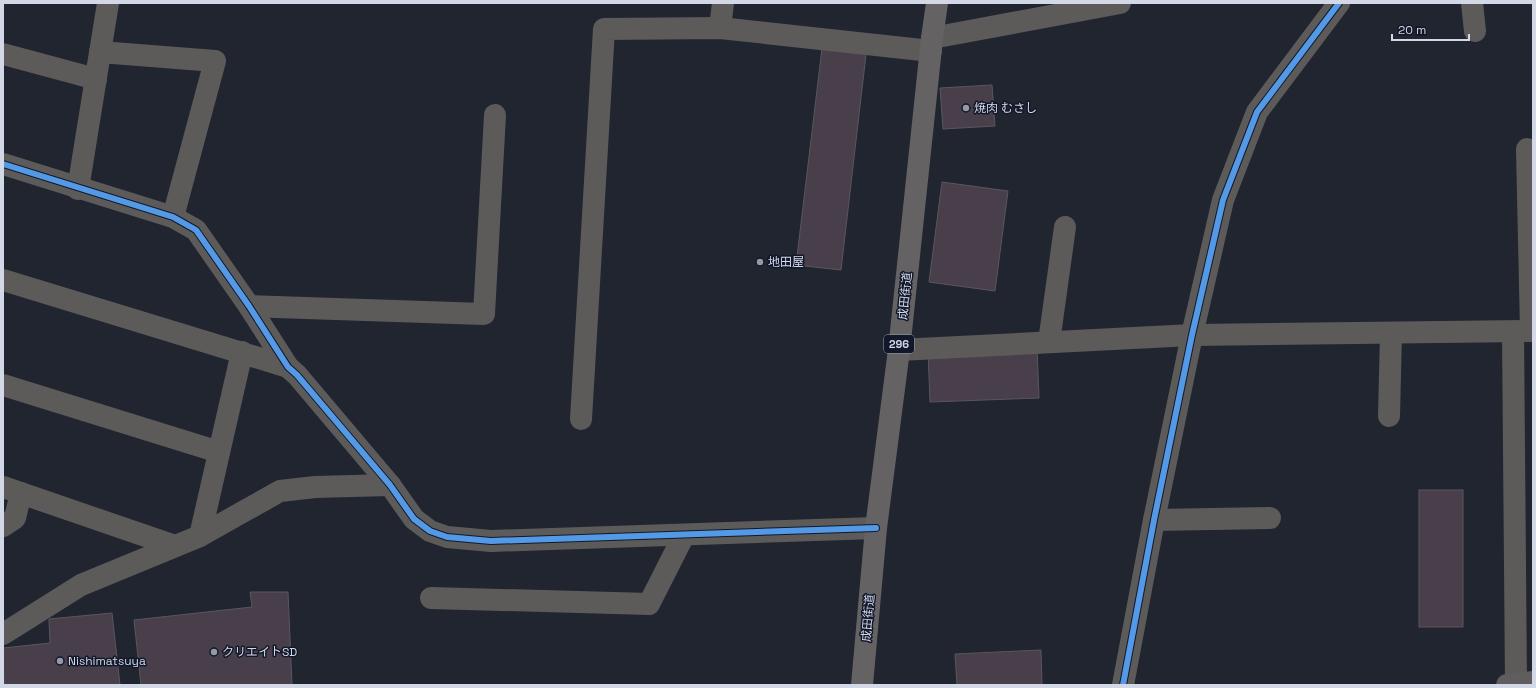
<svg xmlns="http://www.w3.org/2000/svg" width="1536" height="688" font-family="'Space Grotesk','Noto Sans JP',sans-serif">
	<rect width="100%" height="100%" fill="#212530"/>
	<g fill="#483f4a" stroke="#5a565d">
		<polygon points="823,40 867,46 841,270 796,265"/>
		<polygon points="992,85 995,126 943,129 940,88"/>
		<polygon points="942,182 1008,191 995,291 929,282"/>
		<polygon points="1037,347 1039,398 930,402 928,351"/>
		<rect x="1419" y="490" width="44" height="137"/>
		<polygon points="250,592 288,592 292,685 141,685 134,620 252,607"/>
		<polygon points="112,613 120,685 4,685 3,648 50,643 49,619"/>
		<polygon points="1041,650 1042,685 957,685 955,654"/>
	</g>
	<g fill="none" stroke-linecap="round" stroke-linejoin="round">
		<g stroke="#5c5b5a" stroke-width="22">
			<polyline points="1472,3 1475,31"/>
			<polyline points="720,28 723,3"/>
			<polyline points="932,38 1120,3"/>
			<polyline points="100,52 215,61 173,217"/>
			<polyline points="3,54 96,79"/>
			<polyline points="1527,149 1531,331"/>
			<polyline points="3,164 173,217 196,230 249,306 288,367 297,375 390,485 414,519 430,531 447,537 491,541 876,528"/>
			<polyline points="78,189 108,3"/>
			<polyline points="3,280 288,367"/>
			<polyline points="249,306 484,314 495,115"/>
			<polyline points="1513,332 1516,684"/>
			<polyline points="1049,342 1065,227"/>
			<polyline points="899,350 1192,335 1533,331"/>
			<polyline points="3,385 219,452"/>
			<polyline points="1389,416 1391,333"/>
			<polyline points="581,419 604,29 720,28 931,51"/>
			<polyline points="3,487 175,546"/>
			<polyline points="1154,520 1270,518"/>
			<polyline points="3,526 15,518 21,493"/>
			<polyline points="200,536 242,352"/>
			<polyline points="431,598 649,604 684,535"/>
			<polyline points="3,634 81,585 200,536 280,491 315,487 390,485"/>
			<polyline points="1123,685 1154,520 1192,335 1223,200 1257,112 1339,3"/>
		</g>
		<polyline stroke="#5f5d5e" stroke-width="22" points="1507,685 1533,682"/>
		<polyline stroke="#646263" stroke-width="22" points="862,685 876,528 899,350 932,38 937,3"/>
		<g stroke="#12182b" stroke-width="8">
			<g id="cycleway">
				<polyline points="3,164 173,217 196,230 249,306 288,367 297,375 390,485 414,519 430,531 447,537 491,541 876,528"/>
				<polyline points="1123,685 1154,520 1192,335 1223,200 1257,112 1339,3"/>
			</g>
		</g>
		<use href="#cycleway" stroke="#5399e6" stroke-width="6"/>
	</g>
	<g fill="#9499a6" stroke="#12182b" stroke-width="1.5">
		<circle cx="966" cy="108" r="4"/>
		<circle cx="760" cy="262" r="4"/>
		<circle cx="214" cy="652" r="4"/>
		<circle cx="60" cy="661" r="4"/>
	</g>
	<g text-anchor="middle" stroke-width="3" stroke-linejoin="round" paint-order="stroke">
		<rect fill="#12182b" stroke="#989ead" stroke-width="1" x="884" y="335" width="30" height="18" rx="3"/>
		<g font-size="11" font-weight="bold" fill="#d2d8e5">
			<text x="899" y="348">296</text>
		</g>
		<g font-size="12" fill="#d2d8e5" stroke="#12182b" text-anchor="start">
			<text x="974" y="112">焼肉 むさし</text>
			<text x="768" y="266">地田屋</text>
			<text x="222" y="656">クリエイトSD</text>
			<text x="68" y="665">Nishimatsuya</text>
		</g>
		<g font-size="12" fill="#d2d8e5" stroke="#12182b">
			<text transform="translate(905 296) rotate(-84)" y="4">成田街道</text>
			<text transform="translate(868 618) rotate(-85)" y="4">成田街道</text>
		</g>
	</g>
	<rect width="1536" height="688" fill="none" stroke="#d2d8e5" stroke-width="8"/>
	<path d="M1392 34v6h77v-6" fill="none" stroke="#d2d8e5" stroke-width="2"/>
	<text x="1398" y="34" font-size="12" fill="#d2d8e5" stroke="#12182b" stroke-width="3" paint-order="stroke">20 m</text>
</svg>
